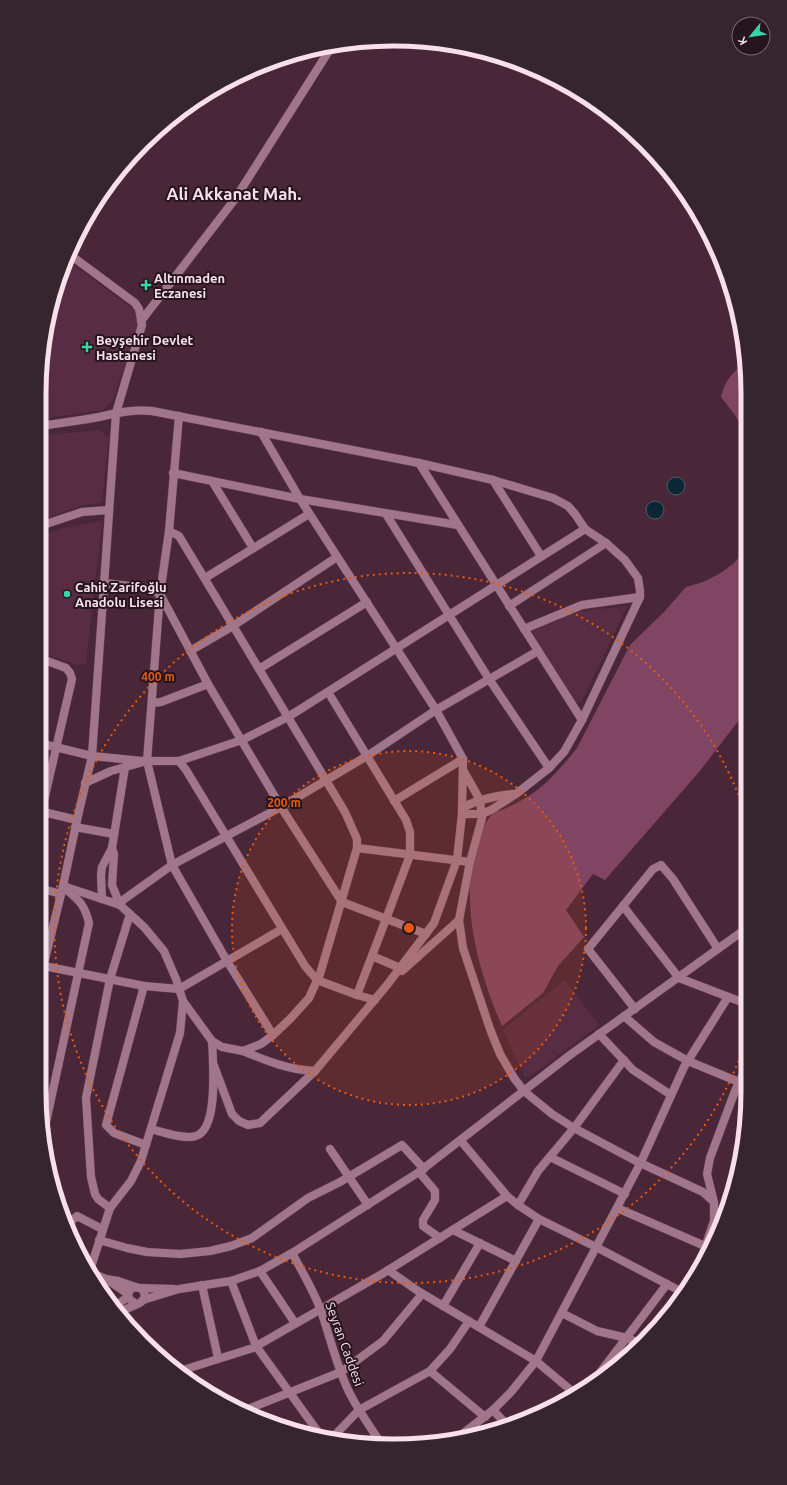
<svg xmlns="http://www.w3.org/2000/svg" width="787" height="1485" font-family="Ubuntu,sans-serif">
	<rect width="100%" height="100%" fill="#4a2639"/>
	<g fill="#582c43">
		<polygon points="67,260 135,310 139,323 113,400 103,410 40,419 40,371 51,302"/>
		<polygon points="98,430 103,432 109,437 102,502 80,506 40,520 40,436"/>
		<polygon points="102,521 86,664 78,665 39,652 40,536 67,527"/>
		<polygon points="627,606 582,701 575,703 531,630 580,611"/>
		<polygon points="565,980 599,1025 529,1077 524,1076 503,1030"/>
	</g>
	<g fill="#7f4563">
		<path d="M745,364V433L735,415L721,397C724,383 732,371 745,364Z"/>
		<path d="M746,550V711L699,772L605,880L593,874L566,910L584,937L558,966L543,993L502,1026C482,980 465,923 471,872C472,863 475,854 478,846C481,835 485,820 494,813C496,811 500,811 502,810C509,807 515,804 522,800C544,788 561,768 577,748L630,645L664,612L686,587L703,582L719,574L733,564Z"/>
	</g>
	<g fill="#0a2733" stroke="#515e6a">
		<circle cx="676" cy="486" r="9"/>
		<circle cx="655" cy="510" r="9"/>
	</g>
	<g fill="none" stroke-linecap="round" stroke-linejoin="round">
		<g stroke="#634455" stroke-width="9">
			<g id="minor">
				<polyline points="141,321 235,199 332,46"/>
				<polyline points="179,416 169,531 160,594 147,761 172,865 227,961 273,1035"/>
				<path d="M40,426C59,423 79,421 99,417C117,413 133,409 152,411L419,463L493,480L553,498L568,506L575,514L585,529L606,543L625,560L638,578L640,591V597L582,720L564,752L549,768L516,794L491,810L482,814H462"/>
				<polyline points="419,463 582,720"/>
				<polyline points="173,473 300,499 458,525"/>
				<polyline points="493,480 541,556"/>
				<polyline points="212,481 253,548"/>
				<polyline points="386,514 489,679 549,768"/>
				<polyline points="40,526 82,512 109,510"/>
				<polyline points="169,531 179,536 345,812 357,839 357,848 320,974 309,998 290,1019 273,1035 261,1044 243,1051 222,1047 212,1041 183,1001"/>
				<polyline points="205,578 309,514"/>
				<polyline points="104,583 147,588 160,594 208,684 281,807 342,902 426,934"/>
				<polyline points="509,606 606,543"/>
				<polyline points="524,629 582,605 640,597"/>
				<polyline points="190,651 233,626 337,557"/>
				<polyline points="259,669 367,602"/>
				<polyline points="39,683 43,659"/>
				<polyline points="328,692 406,820 410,832 410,855 386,919 357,995"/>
				<polyline points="152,703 161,702 208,684"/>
				<polyline points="39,743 92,756 142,761"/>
				<polyline points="179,761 186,770 305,966 317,980 357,995 375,1000"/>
				<polyline points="463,770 480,800 482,818 470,862 459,920 463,948 490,1029 500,1054 514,1078 524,1091 552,1114 574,1128 636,1161 703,1192 714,1202 714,1221 696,1274"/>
				<polyline points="85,783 111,771 147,761 179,761 242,740 288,717 585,529"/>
				<polyline points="394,801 463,759"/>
				<path d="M462,808C478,799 495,796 513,794"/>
				<polyline points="39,811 77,820"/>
				<polyline points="39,822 72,679 70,673 66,668 39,658"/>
				<polyline points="75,827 114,834"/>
				<polyline points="112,848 114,854 112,885 120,905 123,900 172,865 281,807 367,756 436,710 538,651"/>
				<polyline points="357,848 470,862"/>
				<polyline points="63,886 120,905 144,927 164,951 176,979 183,1001 180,1033 141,1161 131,1181 110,1208 91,1267"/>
				<polyline points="39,888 61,894"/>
				<polyline points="102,899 101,875 102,867 112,848 125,767"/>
				<polyline points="623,906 679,978 747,1004"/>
				<polyline points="372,956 400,968"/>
				<polyline points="39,965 144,986 179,989 282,929"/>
				<polyline points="402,971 459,920"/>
				<polyline points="39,984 63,886 77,820 92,756 116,413 142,325 139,309 135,303 69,254"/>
				<polyline points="144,986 106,1125 114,1133 146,1145"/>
				<polyline points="635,1009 588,949 653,869 661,865 673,879 718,949"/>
				<polyline points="624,1016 654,1042 688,1061 739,1082"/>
				<polyline points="599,1034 633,1070 671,1095"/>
				<path d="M243,1051C267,1061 289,1070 315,1071L387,985L434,923L457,860L462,814L463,759L436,710L300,499L261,432"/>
				<polyline points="213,1063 232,1114 239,1121 248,1125 260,1123 315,1071"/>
				<path d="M45,1127L89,923C85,906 80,901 67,890"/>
				<path d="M151,1129C162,1132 185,1140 196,1136C219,1129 213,1061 212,1041"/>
				<polyline points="461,1141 507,1196 518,1205 539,1219 596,1247 684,1293"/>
				<polyline points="330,1149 368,1205"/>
				<polyline points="550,1157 625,1194"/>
				<polyline points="419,1172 435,1191 435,1200 423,1220 423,1226 440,1238"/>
				<polyline points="714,1202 707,1174 710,1158 735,1091 747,1066"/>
				<polyline points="518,1205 538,1171 574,1128 624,1060"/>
				<polyline points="110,1208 98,1199 95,1194 91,1177 86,1098 110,979 130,914"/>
				<polyline points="617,1208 705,1246"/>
				<polyline points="68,1224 77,1216 102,1229"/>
				<polyline points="453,1230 516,1261"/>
				<polyline points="99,1240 127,1248 147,1252 180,1254 210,1251 231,1246 252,1238 308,1198 340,1182 402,1145 424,1169"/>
				<path d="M292,1253C302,1271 312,1288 320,1308C330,1336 336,1365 349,1392C358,1410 369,1425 380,1442"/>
				<polyline points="388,1270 418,1291 536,1361 573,1392"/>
				<polyline points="260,1271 295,1323"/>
				<polyline points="94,1274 106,1279"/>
				<polyline points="231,1281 256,1346 321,1436"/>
				<polyline points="202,1285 218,1358"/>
				<polyline points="140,1288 174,1289"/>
				<polyline points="128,1294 106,1279 118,1281 136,1287"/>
				<polyline points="143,1300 179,1289 231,1281 260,1271 292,1253 419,1172 570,1055 747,928"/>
				<polyline points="443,1306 480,1243"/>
				<polyline points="112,1308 128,1297"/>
				<path d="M118,1312C123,1310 138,1305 141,1302C150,1294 141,1284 131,1289L128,1294L129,1299L136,1304"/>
				<polyline points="562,1313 597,1331 627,1338 641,1344"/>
				<polyline points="479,1327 539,1219"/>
				<polyline points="180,1371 253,1348 382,1274 507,1196"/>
				<polyline points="430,1371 485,1417"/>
				<polyline points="596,1378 667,1284"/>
				<polyline points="248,1409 341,1372 383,1341 422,1294"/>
				<polyline points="493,1410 506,1424"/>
				<polyline points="461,1435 493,1410 511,1392 536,1361 641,1162 684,1067 728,997"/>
				<polyline points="333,1437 359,1410 430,1371 450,1349 469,1321"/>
			</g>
		</g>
		<use href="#minor" stroke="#a1768a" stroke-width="8"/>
	</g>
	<circle cx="409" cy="928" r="177" fill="#e8590c" fill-opacity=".12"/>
	<g fill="none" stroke="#e8590c" stroke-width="2" stroke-dasharray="2 4">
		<circle cx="409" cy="928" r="177"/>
		<path d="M747 1038A355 355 0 1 1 746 815"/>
	</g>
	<g fill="#36d4a7" stroke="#26151d" stroke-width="1.5">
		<path d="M144 279h4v4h4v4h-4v4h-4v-4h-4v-4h4z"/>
		<path d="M85 341h4v4h4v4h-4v4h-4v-4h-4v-4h4z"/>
		<circle cx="67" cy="594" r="4"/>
	</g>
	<g text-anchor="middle" stroke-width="4" stroke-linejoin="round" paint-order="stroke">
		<g font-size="13" font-weight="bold" fill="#f8e0eb" stroke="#26151d" text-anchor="start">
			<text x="154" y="283">Altınmaden<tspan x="154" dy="15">Eczanesi</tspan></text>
			<text x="96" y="345">Beyşehir Devlet<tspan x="96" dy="15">Hastanesi</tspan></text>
			<text x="75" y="592">Cahit Zarifoğlu<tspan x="75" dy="15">Anadolu Lisesi</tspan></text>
		</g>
		<g font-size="13" fill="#f8e0eb" stroke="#26151d">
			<text transform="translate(345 1344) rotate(70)" y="5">Seyran Caddesi</text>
		</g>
		<g font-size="17" font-weight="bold" fill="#f8e0eb" stroke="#26151d">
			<text x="234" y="200">Ali Akkanat Mah.</text>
		</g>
	</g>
	<path d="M0 0H787V1485H0ZM393 46H394A347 347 0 0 1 741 393V1092A347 347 0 0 1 394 1439H393A347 347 0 0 1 46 1092V393A347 347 0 0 1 393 46Z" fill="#37252d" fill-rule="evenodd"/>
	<path fill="none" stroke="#f8e0eb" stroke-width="5" d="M393 46H394A347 347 0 0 1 741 393V1092A347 347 0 0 1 394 1439H393A347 347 0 0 1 46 1092V393A347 347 0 0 1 393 46Z"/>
	<circle cx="409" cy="928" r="6" fill="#e8590c" stroke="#26151d" stroke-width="2"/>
	<g font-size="12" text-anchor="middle" font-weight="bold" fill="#e8590c" stroke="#26151d" stroke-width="4" stroke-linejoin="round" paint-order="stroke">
		<text x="158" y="681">400 m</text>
		<text x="284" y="807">200 m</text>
	</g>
	<g transform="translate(751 36) rotate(240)"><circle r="19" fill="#26151d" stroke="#7a666f"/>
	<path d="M0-3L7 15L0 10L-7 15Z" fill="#36d4a7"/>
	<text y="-6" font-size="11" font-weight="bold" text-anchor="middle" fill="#f8e0eb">K</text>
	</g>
</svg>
